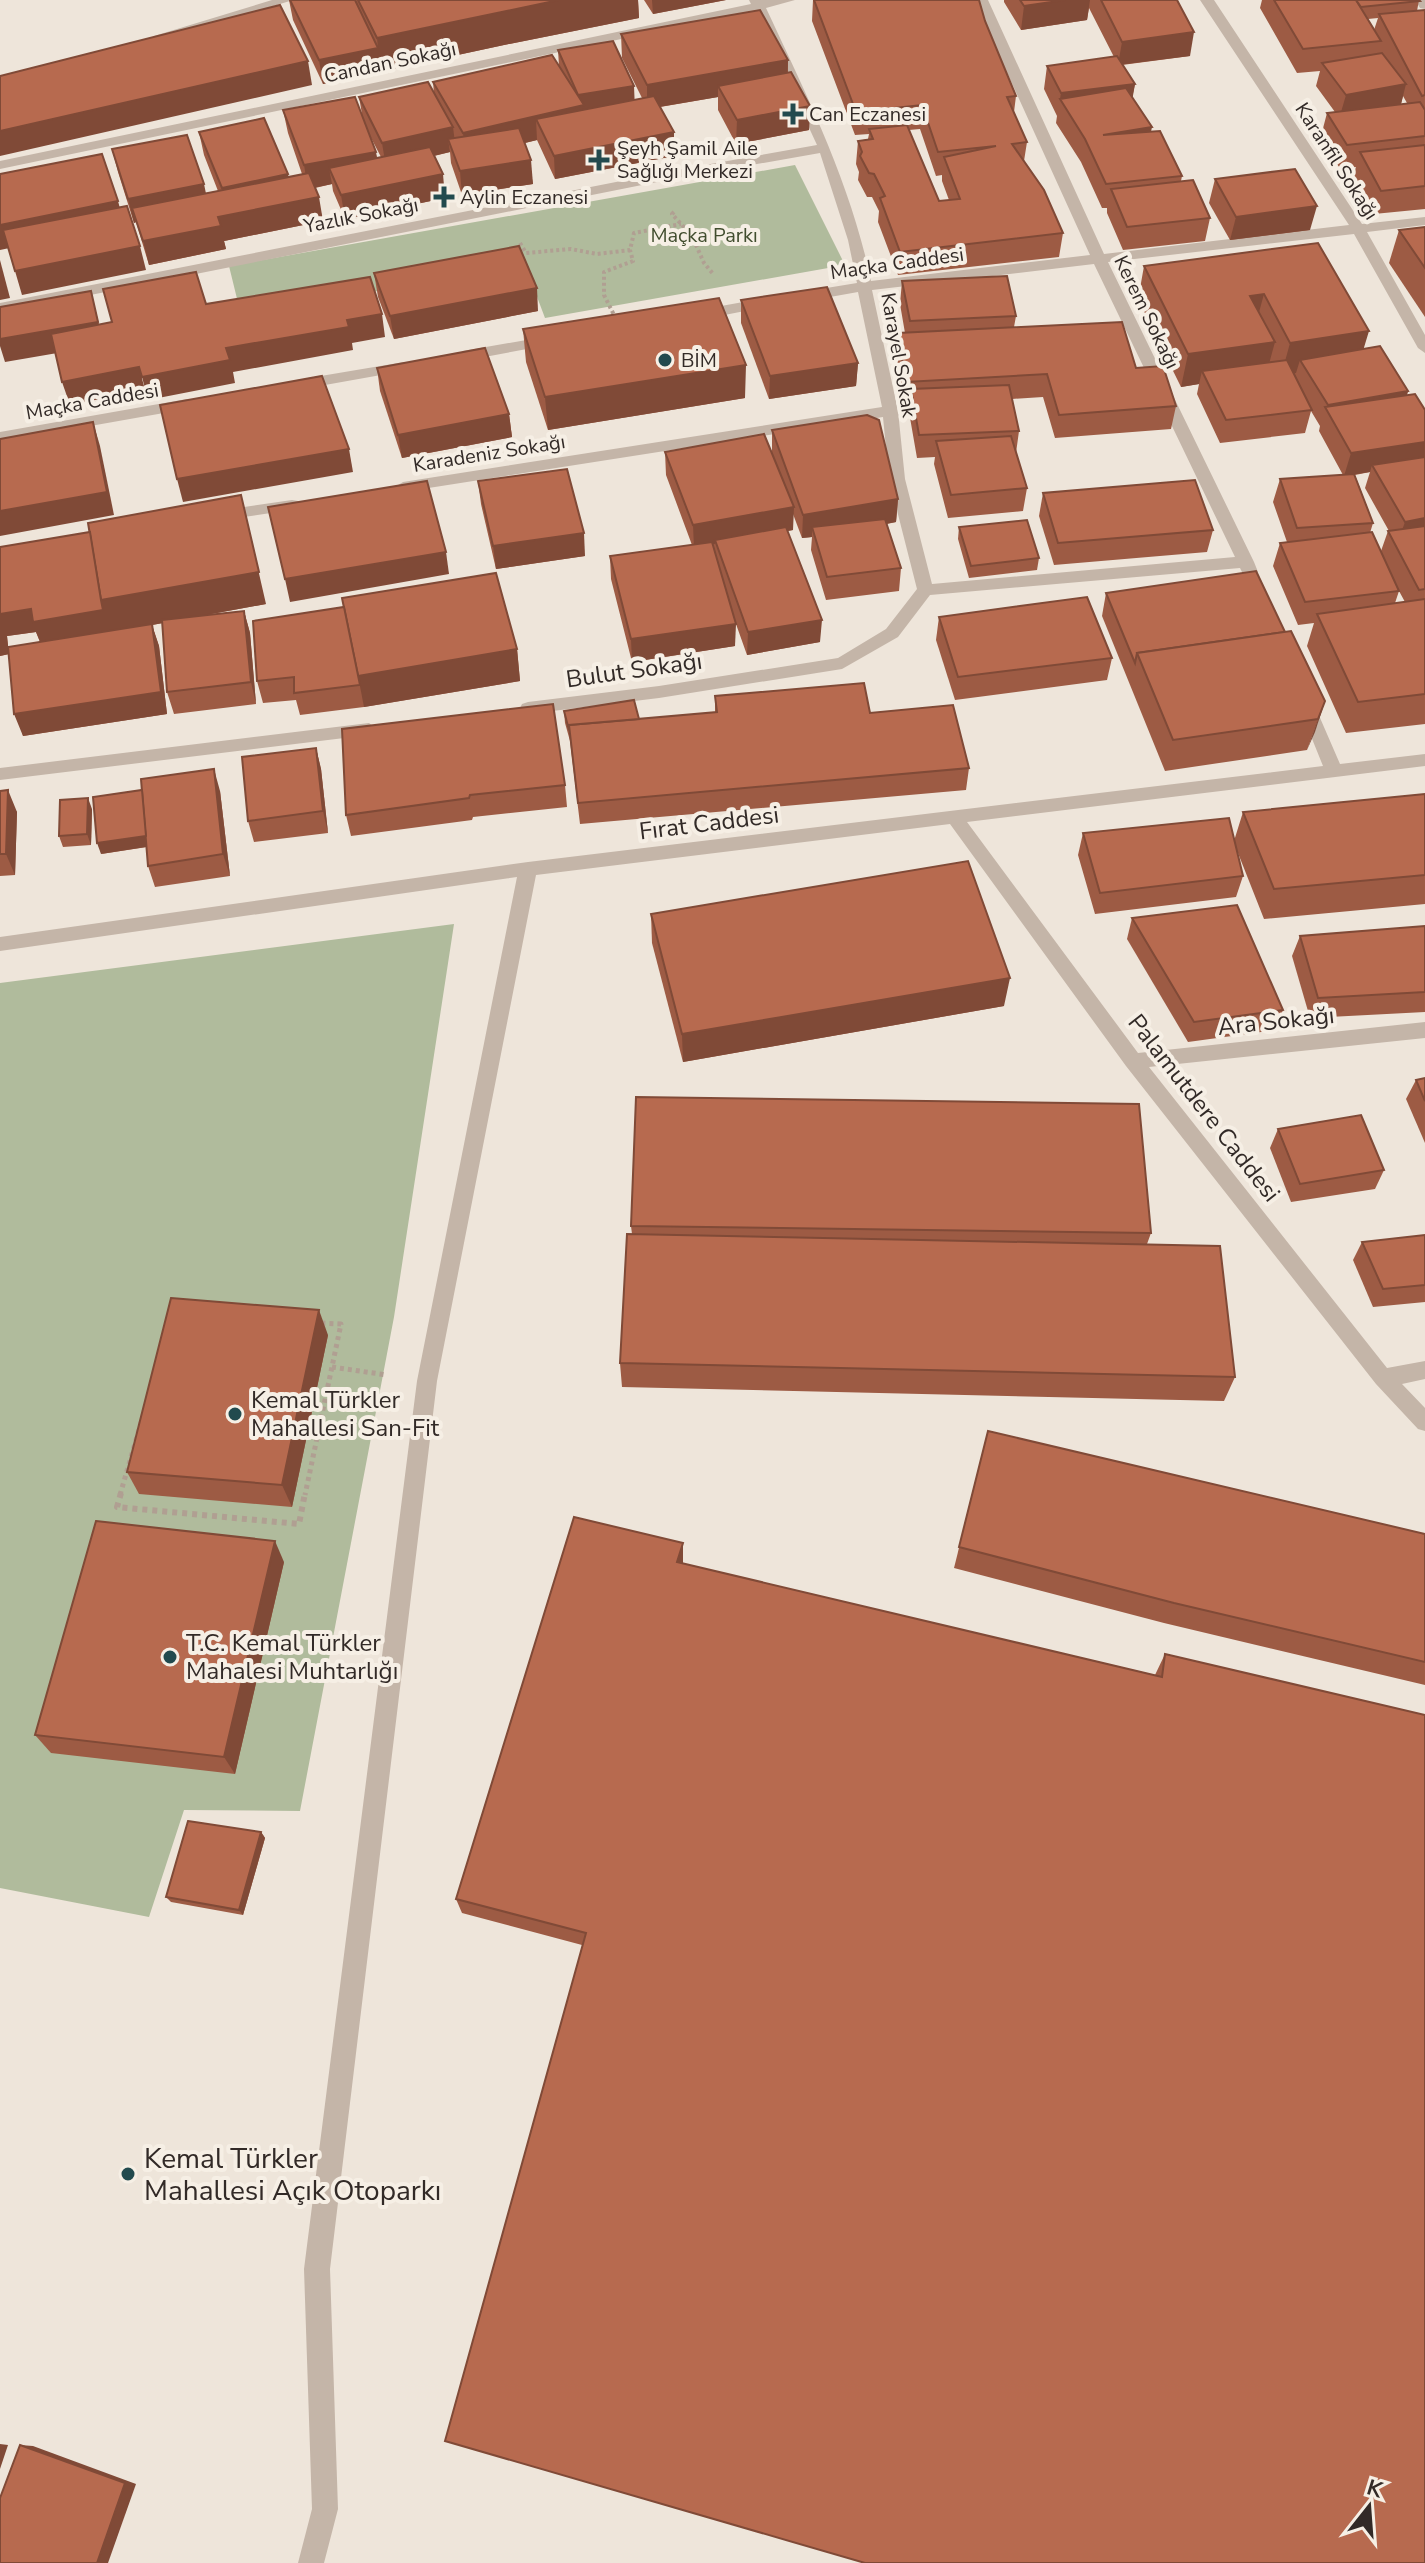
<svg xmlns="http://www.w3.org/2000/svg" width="1425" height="2563" font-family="'Nunito Sans',sans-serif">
	<rect width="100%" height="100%" fill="#eee5da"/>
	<g fill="#b0bb9c">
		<polygon points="795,165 845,265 545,318 525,265 241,315 229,266"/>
		<polygon points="454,924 394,1317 300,1811 184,1810 149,1917 0,1888 0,983"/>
	</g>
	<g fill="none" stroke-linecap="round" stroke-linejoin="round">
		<g stroke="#b09f92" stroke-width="4" stroke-dasharray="3 3" stroke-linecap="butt">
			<polyline points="674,212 672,214 692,236 704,263 714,275"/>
			<polyline points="520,243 526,253 571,249 597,254 630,250 634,233 681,224"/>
			<polyline points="616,319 604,295 604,272 633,261 630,250"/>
		</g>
		<g stroke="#b09f92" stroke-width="5" stroke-dasharray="4 4" stroke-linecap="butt">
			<polyline points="332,1367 387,1375"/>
			<polyline points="120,1495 172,1316 341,1324 305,1495"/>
		</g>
		<polyline stroke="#b09f92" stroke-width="6" stroke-dasharray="5 5" stroke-linecap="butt" points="121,1493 117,1507 299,1524 305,1493"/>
		<g fill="#c4b5a8" fill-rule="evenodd">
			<polygon points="272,0 293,0 166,39 154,36"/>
			<path d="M749,0H795L766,8C808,98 851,184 871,281L1090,255L974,0H988L1104,254L1349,225L1200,0H1214L1362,224L1425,217V225L1367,232L1425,335V353L1418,348L1354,234L1108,262L1254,562L1258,572L1256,576H1244L1240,568L930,595L898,637L842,669L659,698L528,714L522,712L520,708L522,704L528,702L659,686L838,658L886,629L917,589L889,479L883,417L403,492L395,487L403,482L882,407L858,292L802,302L795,297L802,292L857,283L848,240L820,153L677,178L0,313V303L677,170L817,145L755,11L0,169V161L751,4ZM1094,264L1235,557L932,584L905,479L898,411L872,290Z"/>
			<polygon points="1415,0 1425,0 1425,9 1420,8"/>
			<polygon points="766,298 771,300 771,306 699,320 692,315 699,310"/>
			<polygon points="549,336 554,338 554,344 463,361 456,356 463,351"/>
			<polygon points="404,362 412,367 409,370 297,390 289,385 297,380"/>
			<polygon points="187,399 195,404 192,408 0,442 0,432"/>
			<polygon points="292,500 298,501 298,509 217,521 209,516 217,511"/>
			<polygon points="1306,698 1314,704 1340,764 1425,754 1425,766 967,822 1138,1053 1425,1022 1425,1038 1149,1067 1387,1368 1425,1361 1425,1379 1402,1384 1425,1408 1425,1431 1418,1429 1376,1384 1126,1066 950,824 536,875 437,1381 330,2269 338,2509 324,2563 298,2563 312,2509 304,2269 417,1381 517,877 0,951 0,937 528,862 1323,766 1298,704"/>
			<polygon points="369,723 377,729 369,735 0,780 0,768"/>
		</g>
	</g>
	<g fill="#9d5b44" fill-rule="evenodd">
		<polygon points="289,0 638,0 639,18 504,45 323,84 293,20"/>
		<polygon points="644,0 726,0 653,14"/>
		<path d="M813,0H979L985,21L1016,96L1014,112L1027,142L1024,161L1063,233L1059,257L898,275L878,222L879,211L872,197H867L858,180L859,172L856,164L858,141L868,139L869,134L855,135L812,21ZM920,129L936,176L942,175V181L949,200L939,201L909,130Z"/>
		<polygon points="1004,0 1177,0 1190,56 1122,65 1135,84 1132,98 1151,132 1182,176 1181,181 1210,218 1205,241 1123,250 1107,213 1107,208 1102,208 1081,162 1056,123 1057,116 1044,89 1047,66 1114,57 1089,8 1087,20 1021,30 1004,2"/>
		<path d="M1262,0H1419L1417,11L1425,10V209L1374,214L1353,176L1356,167L1340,169L1321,136L1327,113L1335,112L1316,86L1320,71L1297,73L1260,8ZM1378,18L1374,30L1368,19ZM1403,96L1407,103L1401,104Z"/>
		<path d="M621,34L788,60V73L810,106L809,130L736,144L718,110V97L660,107L674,132V156L555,179L537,140L525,143L533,184L462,195L451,163L450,152L434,156L445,198L345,219L333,191L332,184L315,188L323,221L224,241L226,249L149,265L136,222L134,223L118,172L112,149L206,193L218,191L204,155L199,132L289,177L302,174L288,133L283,110L362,114L359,97L434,94L433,82L559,66L558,50L635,100L642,98L622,58ZM370,136L381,157L377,158Z"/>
		<polygon points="1215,179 1310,230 1230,240 1209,203"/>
		<polygon points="1425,227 1425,317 1389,263 1399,230"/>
		<path d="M1318,243L1364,349L1408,391L1407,395L1425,410V724L1346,733L1307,646L1314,623L1298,625L1273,566L1280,543L1287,542L1273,502L1280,479L1343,475L1319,431L1320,426L1311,411L1305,433L1220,443L1197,394L1199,384L1181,387L1138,300L1144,266ZM1370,472L1365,488L1389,531H1388L1381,551L1370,533L1373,523L1355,475ZM1399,591L1405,602L1395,603Z"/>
		<polygon points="374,273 538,311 394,339 378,297"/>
		<polygon points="902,281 1016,316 1014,327 1136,368 1176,406 1171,429 1055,438 1043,397 1012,399 1019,431 1016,453 1027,488 1023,511 948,518 934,464 935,457 917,458 909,412 909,405 904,405 896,357 898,333 905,333 900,304"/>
		<polygon points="741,300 858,363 856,386 769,399 741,323"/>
		<polygon points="523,329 745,398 548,430 526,362"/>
		<polygon points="377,368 509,414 512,437 402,458 380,391"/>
		<polygon points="772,430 898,499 896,522 887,524 901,568 899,591 826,600 811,550 812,537 802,538 793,514 793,530 787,531 820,642 747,655 731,610 735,646 632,662 611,579 610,556 692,545 666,475 665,452 772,453"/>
		<polygon points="478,481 585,556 496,569 481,504"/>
		<polygon points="1043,493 1213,530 1207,552 1054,565 1039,516"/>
		<polygon points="959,527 1039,558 1037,570 969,578 958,539"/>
		<path d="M0,547L266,604L206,615L244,611L250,633L256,704L174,714L167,692L163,623L152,625L159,646L167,714L23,736L9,654L0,656ZM36,632L40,642L8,647L7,636Z"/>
		<polygon points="1106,593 1285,632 1325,701 1307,750 1165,771 1102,616"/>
		<polygon points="939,617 1112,658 1107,680 955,700 936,640"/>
		<polygon points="517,649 520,681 364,707 300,715 296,700 263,703 257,681"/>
		<polygon points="715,696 870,713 969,768 966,790 580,824 570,741 565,723 564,711 639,719 715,712"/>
		<polygon points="342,729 565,785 567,807 473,817 472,820 351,836 346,815"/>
		<polygon points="316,748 321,769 328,833 254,842 248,821"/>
		<polygon points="0,791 17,812 15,875 0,876"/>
		<polygon points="220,791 230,876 155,887 148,866 147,847 101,854"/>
		<polygon points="1425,794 1425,904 1264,919 1236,848 1243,876 1236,897 1095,914 1078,855 1083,833 1234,841 1243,812"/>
		<polygon points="92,809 91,845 63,847 59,836"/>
		<polygon points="651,914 1004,1006 683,1062 652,943"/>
		<polygon points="1132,918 1283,1010 1275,1030 1188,1042 1127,939"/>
		<polygon points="1425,926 1425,1012 1310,1018 1292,956 1300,936"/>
		<polygon points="1425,1078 1425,1143 1406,1099 1416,1080"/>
		<polygon points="1278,1129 1384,1170 1375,1189 1291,1202 1270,1148"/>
		<polygon points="631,1226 1151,1233 1147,1244 1235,1377 1224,1401 622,1387 620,1363 632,1234"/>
		<polygon points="1425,1235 1425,1302 1373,1307 1353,1260 1362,1242"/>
		<polygon points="328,1335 292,1507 139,1494 127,1472"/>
		<polygon points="988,1431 1425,1534 1425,1685 1164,1623 954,1568"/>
		<polygon points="284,1562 235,1774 51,1753 35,1735"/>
		<polygon points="683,1564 1155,1675 1165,1654 1425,1715 582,1945 462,1913 456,1899"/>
		<polygon points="261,1832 265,1838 243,1915 171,1902 166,1897"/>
	</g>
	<g fill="#804a37">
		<polygon points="559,0 638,0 639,18 504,45 323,84 319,60 378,48 377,38"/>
		<polygon points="652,0 726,0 653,14"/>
		<polygon points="1065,0 1090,0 1087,20 1021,30 1024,6"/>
		<polygon points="1194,32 1190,56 1118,65 1122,42"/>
		<polygon points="788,60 787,84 718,86 718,97 647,109 647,85"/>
		<polygon points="308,61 312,85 0,156 0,131"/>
		<polygon points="1135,84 1131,107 1060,99 1057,117 1061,93"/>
		<polygon points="1406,84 1400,108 1339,119 1346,95"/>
		<polygon points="634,86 635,110 536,119 537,140 466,157 463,133 578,95"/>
		<polygon points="810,106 809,130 736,144 737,120"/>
		<polygon points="453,127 456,151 448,139 450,152 386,167 382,143"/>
		<polygon points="1152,127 1147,150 1103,135"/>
		<polygon points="674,132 674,156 555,179 554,156"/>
		<polygon points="376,152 380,175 329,168 332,184 308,189 304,165"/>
		<polygon points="531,160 533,184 462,195 460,171"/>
		<polygon points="288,174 293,198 227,212 222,188"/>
		<polygon points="443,174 445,198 345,219 341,195"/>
		<polygon points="204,184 209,208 132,208 136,222 134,223 128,199"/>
		<polygon points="319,197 323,221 224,241 226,249 149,265 143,241 218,217"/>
		<polygon points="118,201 124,224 0,250 0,225"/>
		<polygon points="1317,206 1310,230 1230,240 1236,217"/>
		<polygon points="140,246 146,270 22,295 15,271"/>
		<polygon points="0,260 10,298 0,300"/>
		<polygon points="537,288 538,311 394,339 390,316"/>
		<polygon points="91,291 104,345 5,362 0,346 0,339"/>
		<polygon points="1264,294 1255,327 1250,296"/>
		<polygon points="382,314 385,337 352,343 353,350 233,372 235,383 148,400 142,377 226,348 347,320"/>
		<polygon points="1369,331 1359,364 1300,360 1296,373 1281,376 1290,343"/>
		<polygon points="1275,342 1266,375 1202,371 1199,384 1181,387 1188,354"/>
		<polygon points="858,363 856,386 769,399 770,376"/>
		<polygon points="746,365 745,398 548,430 545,397"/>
		<polygon points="139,367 145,390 70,405 62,382"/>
		<polygon points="1408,391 1401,414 1327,410 1328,405"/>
		<polygon points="509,414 512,437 402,458 398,435"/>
		<polygon points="93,422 100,446 114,515 0,536 0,511"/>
		<polygon points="1425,442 1425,464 1372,465 1370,472 1344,476 1351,453"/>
		<polygon points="349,449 353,472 183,502 177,479"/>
		<polygon points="241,495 266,604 152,625 159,646 167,714 23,736 14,714 41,644 36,632 7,636 9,654 0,656 0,614 101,600"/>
		<polygon points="898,499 896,522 815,536 812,527 812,537 802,538 803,515"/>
		<polygon points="794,507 793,530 716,544 715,540 715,544 694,548 693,525"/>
		<polygon points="1425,518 1425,540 1397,544 1405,522"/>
		<polygon points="584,533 585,556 496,569 493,546"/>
		<polygon points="446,552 449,574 290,602 285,579"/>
		<polygon points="244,611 250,633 256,704 251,682"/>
		<polygon points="822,620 820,642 747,655 748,632"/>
		<polygon points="736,624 735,646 632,662 631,639"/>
		<polygon points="517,649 520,681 364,707 358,676"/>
		<polygon points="1325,701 1315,732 1307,750 1318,719"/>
		<polygon points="316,748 321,769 328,833 323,811"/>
		<polygon points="214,769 220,791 230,876 223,854"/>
		<polygon points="8,790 17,812 15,875 6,854"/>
		<polygon points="88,798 92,809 91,845 87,834"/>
		<polygon points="149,835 152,846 101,854 97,843"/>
		<polygon points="1010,978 1004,1006 683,1062 682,1034"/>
		<polygon points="319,1310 328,1335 292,1507 282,1485"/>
		<polygon points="275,1541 284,1562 235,1774 224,1757"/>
		<polygon points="683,1543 683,1564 677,1562"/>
		<polygon points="261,1832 265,1838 243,1915 239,1910"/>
		<polygon points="0,2444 8,2445 0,2469"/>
		<polygon points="20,2445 33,2446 136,2484 108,2563 97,2563"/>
	</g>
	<g fill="#b76a4f" stroke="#804a37" stroke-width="2">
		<polygon points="290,0 355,0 378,48 319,60"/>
		<polygon points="358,0 559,0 377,38"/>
		<polygon points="814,0 979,0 985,21 1016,96 1007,97 1027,142 1012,144 1044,190 1063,233 900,252 880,198 885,196 874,174 869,173 860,156 862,152 858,141 873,139 869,129 907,125 939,201 960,199 944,157 996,146 938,152 922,105 856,112"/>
		<polygon points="1020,0 1065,0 1024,6"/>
		<polygon points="1101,0 1177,0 1194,32 1122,42"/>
		<polygon points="1274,0 1356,0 1381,41 1303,49"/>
		<polygon points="1356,0 1419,0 1420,1 1361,7"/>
		<polygon points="280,5 308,61 0,131 0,76"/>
		<polygon points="760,10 788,60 647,85 621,34"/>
		<polygon points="1425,10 1425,95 1422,96 1379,14"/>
		<polygon points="613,41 634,86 578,95 558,50"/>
		<polygon points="1382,53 1406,84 1346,95 1322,63"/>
		<polygon points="552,55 584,105 463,133 433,82"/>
		<polygon points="1117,56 1135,84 1061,93 1047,66"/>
		<polygon points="791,72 810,106 737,120 718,86"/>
		<polygon points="428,82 453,127 382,143 359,97"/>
		<polygon points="1126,88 1152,127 1103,135 1160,131 1182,176 1106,184 1085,139 1060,99"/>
		<polygon points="654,96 674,132 554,156 536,119"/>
		<polygon points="355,97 376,152 304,165 283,110"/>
		<polygon points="1420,102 1425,110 1425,136 1347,145 1327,113"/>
		<polygon points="264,118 288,174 222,188 199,132"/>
		<polygon points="519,128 531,160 460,171 448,139"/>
		<polygon points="187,135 204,184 128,199 112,149"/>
		<polygon points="1425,145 1425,186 1381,191 1360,152"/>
		<polygon points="430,147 443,174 341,195 329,168"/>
		<polygon points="102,154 118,201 0,225 0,174"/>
		<polygon points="1295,169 1317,206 1236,217 1215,179"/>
		<polygon points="309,173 319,197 218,217 221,226 143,241 132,208"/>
		<polygon points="1193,180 1210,218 1127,227 1111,189"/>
		<polygon points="127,206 140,246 15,271 3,230"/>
		<polygon points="1425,227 1425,268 1399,230"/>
		<polygon points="1318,243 1369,331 1290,343 1264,294 1250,296 1275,342 1188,354 1144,266"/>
		<polygon points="519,246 537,288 390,316 374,273"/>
		<polygon points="196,272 206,304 370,277 382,314 347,320 349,327 226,348 230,360 142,377 139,367 62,382 51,334 112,322 103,289"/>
		<polygon points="1007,276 1016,316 910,321 902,281"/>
		<polygon points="827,287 858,363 770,376 741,300"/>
		<polygon points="91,291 98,322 0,339 0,307"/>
		<polygon points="719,298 746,365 545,397 523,329"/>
		<polygon points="1122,322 1136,368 1163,366 1176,406 1059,415 1047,374 906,382 898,333"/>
		<polygon points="1380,346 1408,391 1328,405 1300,360"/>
		<polygon points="485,348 509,414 398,435 377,368"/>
		<polygon points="1287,360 1312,410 1226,420 1202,371"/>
		<polygon points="322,376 349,449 177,479 160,405"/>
		<polygon points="1009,385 1019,431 919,435 911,389"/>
		<polygon points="1415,394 1425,410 1425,442 1351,453 1325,407"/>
		<polygon points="867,415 879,420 898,499 803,515 772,430"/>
		<polygon points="93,422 107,492 0,511 0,439"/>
		<polygon points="764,434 794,507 693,525 665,452"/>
		<polygon points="1011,436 1027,488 951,495 936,441"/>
		<polygon points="1425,457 1425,518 1405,522 1372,465"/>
		<polygon points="567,469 584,533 493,546 478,481"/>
		<polygon points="1354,474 1373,523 1297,528 1280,479"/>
		<polygon points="1195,480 1213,530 1058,543 1043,493"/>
		<polygon points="427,481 446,552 285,579 268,507"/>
		<polygon points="241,495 259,572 101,600 88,523"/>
		<polygon points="885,519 901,568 827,577 812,527"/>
		<polygon points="1027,520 1039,558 971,566 959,527"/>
		<polygon points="1425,526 1425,589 1419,590 1388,531"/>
		<polygon points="786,527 822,620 748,632 715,540"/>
		<polygon points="90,532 101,600 103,610 33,622 31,609 0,614 0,547"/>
		<polygon points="1372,532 1399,591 1305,602 1280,543"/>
		<polygon points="712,542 736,624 631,639 610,556"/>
		<polygon points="1256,571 1285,632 1137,653 1135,663 1106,593"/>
		<polygon points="496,573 517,649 358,676 342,598"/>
		<polygon points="1087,597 1112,658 958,677 939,617"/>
		<polygon points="1425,599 1425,694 1358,702 1317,614"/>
		<polygon points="344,607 360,685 294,693 294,677 257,681 253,621"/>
		<polygon points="244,611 251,682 167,692 162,620"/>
		<polygon points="152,624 161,692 14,714 8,647"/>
		<polygon points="1291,631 1325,701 1318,719 1173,740 1137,653"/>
		<polygon points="864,683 870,713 953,705 969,768 578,803 569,725 717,712 715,696"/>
		<polygon points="634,700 639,719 569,725 569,730 564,711"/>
		<polygon points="553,704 565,785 470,795 469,798 346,815 342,729"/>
		<polygon points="316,748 323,811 248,821 242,757"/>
		<polygon points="214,769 223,854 148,866 141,779"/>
		<polygon points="8,790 6,854 0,854 0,791"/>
		<polygon points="142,790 146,836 97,843 93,797"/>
		<polygon points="1425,794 1425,875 1274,889 1243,812"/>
		<polygon points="88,798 87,834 59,836 60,800"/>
		<polygon points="1229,818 1243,876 1100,893 1083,833"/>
		<polygon points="968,861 1010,978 682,1034 651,914"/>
		<polygon points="1237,905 1283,1010 1194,1022 1132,918"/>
		<polygon points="1425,926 1425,992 1318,998 1300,936"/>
		<polygon points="1425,1078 1425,1101 1416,1080"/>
		<polygon points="636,1097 1139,1104 1151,1233 631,1226"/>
		<polygon points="1361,1115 1384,1170 1300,1184 1278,1129"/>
		<polygon points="627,1234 1220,1246 1235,1377 620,1363"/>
		<polygon points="1425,1235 1425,1285 1383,1289 1362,1242"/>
		<polygon points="171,1298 319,1310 282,1485 127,1472"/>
		<polygon points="988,1431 1425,1534 1425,1662 1174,1603 959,1547"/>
		<polygon points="574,1517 683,1543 677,1562 1162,1677 1165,1654 1425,1715 1425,2563 865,2563 445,2441 586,1933 456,1899"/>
		<polygon points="96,1521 275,1541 224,1757 35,1735"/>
		<polygon points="188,1821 261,1832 239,1910 166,1897"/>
		<polygon points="20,2445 125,2483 97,2563 0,2563 0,2498"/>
	</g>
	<g fill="#224a4e" stroke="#f6efe5" stroke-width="3">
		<path d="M789 102h8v8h8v8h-8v8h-8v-8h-8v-8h8z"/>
		<path d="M595 148h8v8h8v8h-8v8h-8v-8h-8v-8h8z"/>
		<path d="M440 185h8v8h8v8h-8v8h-8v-8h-8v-8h8z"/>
		<circle cx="665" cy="360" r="8"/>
		<circle cx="235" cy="1414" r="8"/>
		<circle cx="170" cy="1657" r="8"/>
		<circle cx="128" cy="2174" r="8"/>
	</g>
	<g text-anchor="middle" stroke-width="8" stroke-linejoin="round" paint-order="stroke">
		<g font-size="20" fill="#322a27" stroke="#f6efe5">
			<text transform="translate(390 62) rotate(-12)" y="7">Candan Sokağı</text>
			<text transform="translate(1337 161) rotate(57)" y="7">Karanfil Sokağı</text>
			<text transform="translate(361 215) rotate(-11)" y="7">Yazlık Sokağı</text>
			<text transform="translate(897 263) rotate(-8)" y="7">Maçka Caddesi</text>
			<text transform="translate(1147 312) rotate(64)" y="7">Kerem Sokağı</text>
			<text transform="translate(899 355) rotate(80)" y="7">Karayel Sokak</text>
			<text transform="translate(92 401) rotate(-10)" y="7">Maçka Caddesi</text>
			<text transform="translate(489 453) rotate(-9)" y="7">Karadeniz Sokağı</text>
		</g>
		<g font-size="20" fill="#322a27" stroke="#f6efe5" text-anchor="start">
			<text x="809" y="121">Can Eczanesi</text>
			<text x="617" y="155">Şeyh Şamil Aile<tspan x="617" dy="23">Sağlığı Merkezi</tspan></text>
			<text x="460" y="204">Aylin Eczanesi</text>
			<text x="681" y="367">BİM</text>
		</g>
		<g font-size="20" fill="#414d2e" stroke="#f6efe5">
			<text x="704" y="242">Maçka Parkı</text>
		</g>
		<g font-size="24" fill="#322a27" stroke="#f6efe5">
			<text transform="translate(634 670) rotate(-8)" y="8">Bulut Sokağı</text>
			<text transform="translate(709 823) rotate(-7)" y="8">Fırat Caddesi</text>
			<text transform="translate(1276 1021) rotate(-6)" y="8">Ara Sokağı</text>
			<text transform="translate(1204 1108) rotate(52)" y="8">Palamutdere Caddesi</text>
		</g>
		<g font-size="24" fill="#322a27" stroke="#f6efe5" text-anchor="start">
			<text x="251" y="1408">Kemal Türkler<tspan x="251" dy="28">Mahallesi San-Fit</tspan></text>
			<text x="186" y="1651">T.C. Kemal Türkler<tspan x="186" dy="28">Mahalesi Muhtarlığı</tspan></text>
		</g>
		<g font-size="28" fill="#322a27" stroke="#f6efe5" text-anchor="start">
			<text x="144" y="2168">Kemal Türkler<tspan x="144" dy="32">Mahallesi Açık Otoparkı</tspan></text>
		</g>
	</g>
	<g transform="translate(1369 2507) rotate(17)" stroke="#f6efe5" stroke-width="6" paint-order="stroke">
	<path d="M0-6L14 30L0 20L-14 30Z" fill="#322a27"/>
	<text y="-12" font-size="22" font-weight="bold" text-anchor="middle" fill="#322a27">K</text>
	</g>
</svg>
